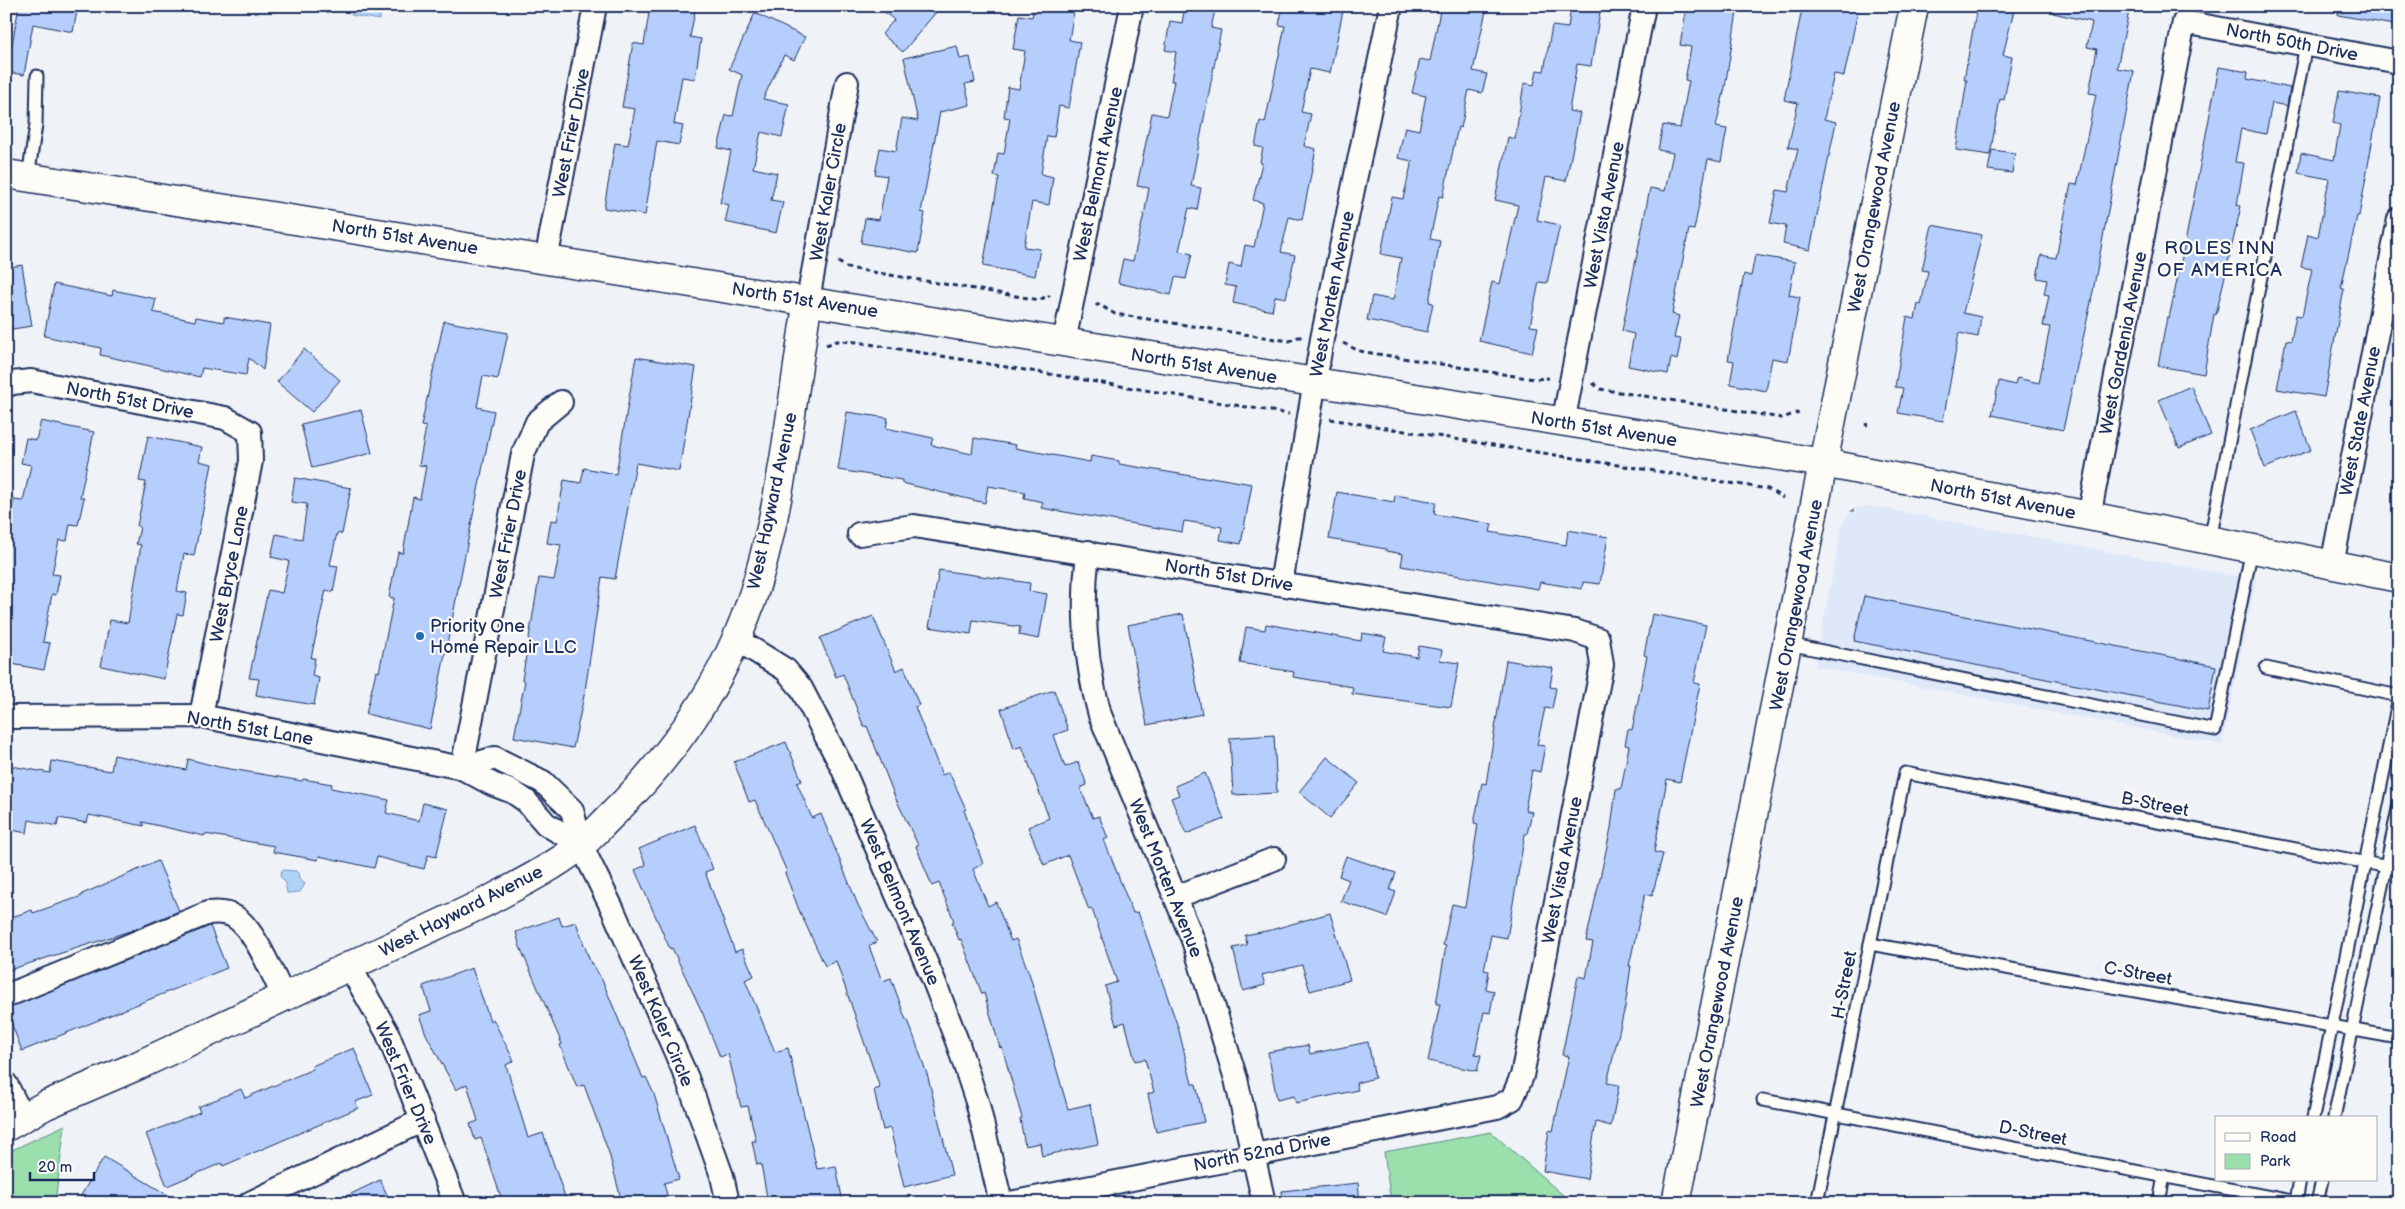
<svg xmlns="http://www.w3.org/2000/svg" width="2405" height="1209" font-family="'Balsamiq Sans',sans-serif">
	<rect width="100%" height="100%" fill="#eff3f8"/>
	<filter id="ink" filterUnits="userSpaceOnUse"><feTurbulence type="fractalNoise" baseFrequency=".02" numOctaves="2"/><feDisplacementMap in="SourceGraphic" scale="10" xChannelSelector="R" yChannelSelector="G"/><feConvolveMatrix kernelMatrix="1 2 1 2 8 2 1 2 1" color-interpolation-filters="sRGB"/></filter>
	<g filter="url(#ink)">
		<polygon fill="#dee8f9" points="1872,506 2256,580 2222,745 1815,666 1841,529 1845,518 1852,512 1858,508"/>
		<g fill="#9be0ac" stroke="#5b8885">
			<polygon points="65,1125 55,1203 6,1203 6,1153"/>
			<polygon points="1491,1132 1572,1203 1391,1203 1384,1152"/>
		</g>
		<g fill="#afd4f8" stroke="#7492ba">
			<polygon points="353,6 382,6 379,20 351,15"/>
			<polygon points="282,870 296,871 299,874 299,879 305,884 300,892 287,893 285,882 280,876"/>
		</g>
		<g fill="#b6cefc" stroke="#1b2f5e">
			<polygon points="19,6 60,11 61,6 78,6 73,32 33,24 24,75 7,72"/>
			<polygon points="650,6 696,6 690,37 701,39 695,79 682,77 674,124 683,126 679,145 657,141 645,215 604,208 615,143 628,145 635,109 622,107 633,43 644,45"/>
			<polygon points="878,6 941,6 903,52 882,34 894,20"/>
			<polygon points="1034,6 1074,11 1069,40 1080,42 1069,108 1059,106 1054,137 1047,136 1041,174 1053,177 1049,205 1032,202 1024,247 1040,249 1035,276 983,266 999,177 994,176 998,153 1004,154 1010,118 1004,117 1008,87 1019,89 1025,51 1013,49 1019,15 1032,17"/>
			<polygon points="1185,6 1216,6 1211,28 1221,30 1191,186 1201,188 1197,210 1189,208 1179,251 1192,254 1186,279 1175,277 1171,295 1118,283 1123,259 1133,261 1145,210 1149,188 1137,186 1152,113 1167,116 1174,81 1171,81 1176,52 1165,50 1170,21 1182,23"/>
			<polygon points="1283,6 1344,6 1330,73 1310,69 1301,112 1311,114 1304,146 1316,149 1302,220 1289,217 1281,252 1295,255 1286,298 1275,296 1272,311 1233,303 1236,287 1225,285 1229,264 1241,267 1245,245 1254,247 1263,203 1253,200 1262,163 1260,162 1263,148 1255,146 1260,121 1265,123 1285,26 1279,25"/>
			<polygon points="1441,6 1487,6 1473,71 1487,74 1482,93 1469,90 1461,128 1458,127 1443,197 1439,196 1430,239 1440,241 1429,302 1433,303 1427,332 1367,320 1372,296 1393,300 1401,258 1381,254 1392,197 1403,199 1412,161 1398,158 1405,127 1419,130 1426,96 1412,93 1420,59 1430,61"/>
			<polygon points="1571,6 1601,6 1591,66 1577,64 1569,111 1580,113 1566,181 1546,177 1537,220 1560,225 1547,283 1539,282 1530,326 1538,327 1532,353 1479,341 1492,282 1500,284 1518,205 1495,200 1508,137 1515,139 1524,83 1534,85 1537,70 1544,71 1552,26 1568,28"/>
			<polygon points="1687,6 1738,6 1725,87 1716,127 1727,129 1721,162 1708,159 1694,230 1689,229 1672,314 1679,316 1674,338 1681,339 1677,360 1671,358 1668,374 1628,366 1634,334 1622,331 1650,188 1665,191 1673,153 1658,150 1663,125 1680,128 1689,81 1685,80 1691,47 1680,45"/>
			<polygon points="1811,6 1859,6 1844,76 1834,74 1824,119 1836,122 1810,250 1783,244 1786,226 1770,223 1777,190 1788,192 1798,149 1788,147 1798,103 1784,100 1802,9 1810,11"/>
			<polygon points="1977,6 2015,6 2003,55 2012,57 2004,100 2000,99 1990,155 1956,150 1967,80 1964,80"/>
			<polygon points="2053,6 2130,6 2117,68 2134,71 2091,302 2063,430 1992,415 1999,381 2015,385 2017,378 2039,383 2050,327 2043,326 2049,295 2044,294 2047,280 2037,278 2041,255 2056,258 2071,184 2077,185 2096,94 2089,93 2097,49 2087,47 2092,22 2053,13"/>
			<polygon points="2339,6 2399,6 2399,26 2338,15"/>
			<polygon points="755,13 805,37 794,60 784,55 763,99 789,104 782,137 761,132 753,168 777,173 771,200 783,202 776,233 725,222 729,205 720,203 731,151 718,148 726,115 733,116 742,75 729,69"/>
			<polygon points="957,46 960,59 970,57 975,82 965,84 970,105 940,112 921,212 925,213 918,253 861,243 865,218 879,220 887,176 875,174 880,148 896,151 902,118 918,121 904,58"/>
			<polygon points="2219,67 2248,72 2247,79 2290,88 2287,106 2272,103 2266,134 2241,129 2235,162 2244,163 2237,205 2241,206 2216,315 2214,314 2204,374 2158,366 2167,317 2169,318 2185,243"/>
			<polygon points="2339,91 2380,98 2359,216 2357,216 2341,288 2344,289 2324,397 2277,389 2286,340 2291,341 2296,315 2302,316 2312,269 2301,267 2308,234 2318,237 2329,179 2298,173 2301,153 2334,160 2340,125 2333,123"/>
			<polygon points="1992,150 2015,153 2012,173 1988,170"/>
			<polygon points="1932,225 1982,235 1963,313 1981,317 1978,337 1959,333 1943,421 1898,413 1903,388 1895,387 1907,317 1915,319 1918,304 1921,305 1928,271 1922,270"/>
			<polygon points="1755,255 1795,262 1789,295 1800,297 1788,361 1772,358 1766,391 1730,384 1734,361 1728,360 1744,274 1751,276"/>
			<polygon points="22,265 32,326 6,330 6,268"/>
			<polygon points="54,284 112,296 113,290 156,299 153,312 195,321 196,317 224,322 224,317 270,325 263,370 249,358 246,375 202,368 200,377 100,355 101,348 44,336"/>
			<polygon points="444,321 508,333 498,379 483,376 477,407 494,411 430,729 366,714 376,671 379,672 394,598 389,597 398,552 403,553 413,497 420,499 426,466 419,465 426,427 421,426"/>
			<polygon points="304,349 340,380 312,412 277,382"/>
			<polygon points="636,357 696,367 679,471 636,463 615,579 602,577 585,691 573,748 514,737 525,681 522,680 539,578 554,580 561,545 547,543 551,520 557,521 564,480 581,483 584,468 616,474"/>
			<polygon points="2191,386 2211,435 2179,448 2159,400"/>
			<polygon points="361,410 372,453 312,468 301,424"/>
			<polygon points="2296,411 2311,450 2265,468 2250,430"/>
			<polygon points="847,412 888,418 886,428 933,438 931,445 972,454 974,438 1016,445 1015,448 1090,462 1091,456 1119,461 1119,464 1210,479 1211,477 1252,484 1241,544 1220,540 1222,527 1184,521 1182,532 1041,508 1043,502 1024,498 1025,492 988,486 985,503 902,483 902,480 838,470"/>
			<polygon points="41,421 94,432 80,497 84,498 78,525 70,524 67,541 59,540 52,574 60,575 56,595 52,594 43,642 50,643 44,670 6,663 6,539 14,500 23,501 31,465 21,463 26,438 36,440"/>
			<polygon points="148,436 202,447 199,461 212,464 194,556 184,554 177,591 187,593 183,615 177,614 164,679 101,666 110,620 128,623 141,545 136,544 140,527 137,526 146,482 139,481"/>
			<polygon points="295,478 351,488 342,534 337,533 330,565 338,566 333,592 326,590 311,658 315,658 312,676 319,678 314,705 256,695 259,679 249,678 268,590 282,593 289,561 271,557 276,534 302,539 307,504 291,502"/>
			<polygon points="1337,492 1394,502 1395,495 1436,502 1434,514 1492,524 1490,532 1566,545 1568,530 1608,537 1600,584 1583,582 1582,589 1540,582 1538,589 1401,566 1403,554 1386,551 1386,549 1329,539"/>
			<polygon points="939,570 1030,583 1029,591 1047,594 1039,639 1019,635 1020,627 973,620 971,634 929,627"/>
			<polygon points="1864,596 2216,666 2208,711 1854,641"/>
			<polygon points="1183,614 1202,714 1147,725 1128,625"/>
			<polygon points="1652,614 1706,625 1694,683 1700,684 1680,782 1667,779 1654,852 1663,854 1652,896 1645,894 1629,966 1631,966 1625,1007 1607,1083 1619,1085 1611,1126 1596,1122 1587,1179 1543,1171 1549,1130 1553,1131 1569,1056 1562,1055 1578,976 1586,978 1593,942 1586,941 1611,828 1616,789 1621,789 1629,746 1625,745 1628,729 1632,730 1647,656 1644,655"/>
			<polygon points="873,616 896,671 904,667 919,705 915,707 942,775 949,772 966,809 964,810 983,864 973,869 988,906 996,902 1011,941 1016,939 1030,976 1068,1109 1090,1104 1098,1144 1042,1156 1040,1143 1025,1146 1020,1119 1022,1118 1002,1047 1000,1048 984,993 982,994 961,939 959,940 952,922 954,921 939,883 932,886 916,846 918,845 895,797 867,726 864,727 843,674 836,677 820,638"/>
			<polygon points="1266,624 1361,641 1362,633 1386,637 1383,651 1417,657 1419,646 1442,650 1440,660 1459,663 1451,707 1352,694 1353,687 1293,677 1294,672 1240,663 1246,627 1265,630"/>
			<polygon points="1506,660 1553,668 1550,687 1556,688 1552,709 1545,708 1537,745 1545,746 1540,772 1532,770 1525,810 1532,812 1527,834 1525,834 1507,938 1491,935 1484,970 1489,971 1486,989 1494,991 1490,1013 1484,1012 1475,1054 1481,1055 1477,1071 1428,1061 1440,1004 1436,1004 1446,946 1443,945 1452,904 1465,907 1478,824 1474,823 1482,783 1486,784"/>
			<polygon points="1054,690 1068,730 1054,735 1065,767 1078,762 1087,785 1080,788 1093,818 1099,816 1108,838 1104,840 1133,913 1138,912 1178,1027 1192,1084 1196,1084 1204,1122 1156,1132 1148,1094 1154,1092 1145,1059 1135,1061 1125,1022 1116,1025 1105,986 1117,982 1092,909 1089,910 1068,855 1044,865 1028,827 1049,818 1022,746 1014,749 1001,709"/>
			<polygon points="1274,735 1277,793 1233,795 1230,738"/>
			<polygon points="786,742 802,781 797,783 812,818 821,814 858,905 877,942 869,946 882,981 891,978 906,1020 908,1020 928,1077 952,1175 904,1187 890,1128 883,1130 874,1090 880,1088 836,961 825,966 799,910 785,873 787,872 755,800 749,802 734,762"/>
			<polygon points="114,755 186,770 188,759 219,767 302,781 303,779 332,784 331,788 389,800 386,813 419,821 423,803 448,809 436,857 428,855 424,869 377,857 374,868 319,856 318,860 273,852 274,846 205,834 204,836 142,822 144,826 89,815 87,823 59,818 57,826 29,820 27,833 6,829 6,765 50,773 52,761 111,771"/>
			<polygon points="1327,757 1359,783 1330,818 1299,792"/>
			<polygon points="1205,773 1224,819 1186,834 1171,798 1179,795 1175,786"/>
			<polygon points="695,825 713,869 705,872 735,952 742,949 754,976 745,980 775,1052 788,1048 817,1169 836,1166 843,1203 785,1203 784,1200 768,1203 761,1164 757,1165 752,1141 756,1141 748,1106 741,1107 728,1054 720,1057 703,1014 672,948 670,949 635,870 646,865 639,849"/>
			<polygon points="1346,856 1396,873 1390,890 1396,892 1387,917 1341,901 1349,880 1339,876"/>
			<polygon points="158,861 179,911 133,930 6,971 6,919 32,910 33,913 82,896 82,894"/>
			<polygon points="1330,913 1350,980 1310,991 1302,965 1262,975 1265,985 1243,991 1233,948 1247,945 1245,935 1271,930"/>
			<polygon points="559,917 562,926 576,922 591,964 593,964 603,982 643,1078 646,1077 654,1094 679,1179 664,1183 669,1203 622,1203 609,1153 584,1085 577,1087 560,1045 562,1044 520,947 516,932"/>
			<polygon points="210,926 227,968 22,1051 6,1009"/>
			<polygon points="472,968 490,1021 493,1019 514,1061 506,1065 528,1138 543,1133 567,1203 503,1203 481,1138 475,1140 470,1124 478,1121 467,1084 456,1090 426,1034 419,1015 431,1011 423,986"/>
			<polygon points="1368,1042 1375,1078 1356,1083 1358,1090 1296,1103 1294,1096 1277,1100 1268,1052 1308,1045 1310,1054"/>
			<polygon points="354,1048 373,1095 355,1102 358,1108 223,1166 222,1163 167,1186 146,1134 200,1112 198,1107 241,1089 245,1098 313,1069 312,1066"/>
			<polygon points="104,1157 181,1203 90,1203 80,1197"/>
			<polygon points="380,1180 391,1203 332,1203"/>
			<polygon points="1358,1183 1360,1203 1283,1203 1282,1191"/>
		</g>
		<g fill="none" stroke-linecap="round" stroke-linejoin="round">
			<g stroke="#1b2f5e" stroke-width="15">
				<g id="service">
					<polyline points="28,177 36,125 37,76"/>
					<polyline points="2210,540 2306,45"/>
					<polyline points="1788,644 2215,730 2252,549"/>
					<polyline points="2266,668 2399,696"/>
					<polyline points="1870,944 2399,1038"/>
					<polyline points="1763,1100 2303,1203"/>
					<polyline points="2313,1118 2399,697"/>
					<polyline points="2334,1118 2399,804"/>
					<polyline points="2296,1201 2300,1180"/>
					<polyline points="1817,1203 1905,773 2399,869"/>
					<polyline points="2159,1203 2164,1176"/>
					<polyline points="2317,1203 2322,1180"/>
				</g>
			</g>
			<g stroke="#1b2f5e" stroke-width="26">
				<g id="minor">
					<polyline points="546,260 595,6"/>
					<polyline points="808,300 847,83"/>
					<polyline points="1064,342 1132,6"/>
					<polyline points="6,386 12,383 31,381 225,418 250,432 251,461 201,716"/>
					<polyline points="1563,423 1644,6"/>
					<polyline points="2089,517 2184,22 2399,62"/>
					<polyline points="859,534 914,526 1575,631 1598,639 1602,665 1522,1076 1512,1099 1497,1107 1010,1203"/>
					<path d="M1088,552C1081,608 1085,661 1100,715L1193,940L1236,1079L1264,1203"/>
					<polyline points="2332,565 2399,219"/>
					<polyline points="1281,584 1322,339 1391,6"/>
					<polyline points="736,639 786,670 801,688 842,767 934,981 958,1044 978,1105 1001,1203"/>
					<polyline points="6,717 201,716 462,768 492,784 513,792 526,801 546,824 581,845"/>
					<polyline points="462,768 495,758 543,782 572,810 581,845 613,910 687,1078 722,1176 728,1203"/>
					<polyline points="462,768 523,454 537,422 561,402"/>
					<polyline points="1176,897 1274,859"/>
					<polyline points="350,967 387,1032 455,1203"/>
					<path d="M6,996L208,913C217,912 227,912 235,917C256,931 272,974 284,997"/>
					<polyline points="6,1084 23,1118"/>
					<polyline points="250,1203 423,1120"/>
				</g>
			</g>
			<g stroke="#1b2f5e" stroke-width="31">
				<g id="tertiary">
					<path d="M6,1127L46,1105L139,1065L486,902C518,885 552,868 580,846C592,837 602,824 613,814C681,747 735,665 760,572C785,483 793,390 808,300"/>
					<polyline points="1676,1203 1914,6"/>
				</g>
			</g>
			<g stroke="#1b2f5e" stroke-width="31">
				<polyline id="primary" points="6,174 1824,463 2399,578"/>
			</g>
			<g stroke="#1b2f5e" stroke-width="3" stroke-dasharray="5 4" stroke-linecap="butt">
				<polyline points="838,262 848,268 1040,300 1048,295 1050,297"/>
				<polyline points="1096,306 1098,304 1115,314 1289,341 1298,337 1302,337"/>
				<polyline points="1343,343 1359,351 1534,379 1549,378"/>
				<polyline points="826,345 837,341 857,342 1289,414"/>
				<polyline points="1593,383 1600,389 1782,418 1797,413 1798,415"/>
				<polyline points="1330,419 1768,489 1783,498"/>
				<polyline points="1865,424 1868,425"/>
				<polyline points="1852,510 1853,511"/>
			</g>
			<use href="#service" stroke="#fdfcf7" stroke-width="11"/>
			<use href="#minor" stroke="#fdfcf7" stroke-width="22"/>
			<use href="#tertiary" stroke="#fdfcf7" stroke-width="28"/>
			<use href="#primary" stroke="#fdfcf7" stroke-width="28"/>
		</g>
	</g>
	<circle fill="#1f6fb2" stroke="#fdfcf7" stroke-width="2" cx="420" cy="636" r="5"/>
	<g text-anchor="middle" stroke-width="4.5" stroke-linejoin="round" paint-order="stroke">
		<g font-size="18" fill="#1b2f5e" stroke="#fdfcf7">
			<text transform="translate(2292 42) rotate(11)" y="6">North 50th Drive</text>
			<text transform="translate(571 133) rotate(-79)" y="6">West Frier Drive</text>
			<text transform="translate(1098 174) rotate(-78)" y="6">West Belmont Avenue</text>
			<text transform="translate(828 192) rotate(-80)" y="6">West Kaler Circle</text>
			<text transform="translate(1874 207) rotate(-79)" y="6">West Orangewood Avenue</text>
			<text transform="translate(1604 215) rotate(-79)" y="6">West Vista Avenue</text>
			<text transform="translate(405 237) rotate(9)" y="6">North 51st Avenue</text>
			<text transform="translate(1332 294) rotate(-79)" y="6">West Morten Avenue</text>
			<text transform="translate(805 300) rotate(9)" y="6">North 51st Avenue</text>
			<text transform="translate(2123 343) rotate(-79)" y="6">West Gardenia Avenue</text>
			<text transform="translate(1204 366) rotate(9)" y="6">North 51st Avenue</text>
			<text transform="translate(130 400) rotate(11)" y="6">North 51st Drive</text>
			<text transform="translate(2360 421) rotate(-79)" y="6">West State Avenue</text>
			<text transform="translate(1604 429) rotate(9)" y="6">North 51st Avenue</text>
			<text transform="translate(2003 499) rotate(11)" y="6">North 51st Avenue</text>
			<text transform="translate(772 501) rotate(-78)" y="6">West Hayward Avenue</text>
			<text transform="translate(508 534) rotate(-79)" y="6">West Frier Drive</text>
			<text transform="translate(229 574) rotate(-79)" y="6">West Bryce Lane</text>
			<text transform="translate(1229 575) rotate(9)" y="6">North 51st Drive</text>
			<text transform="translate(1796 605) rotate(-79)" y="6">West Orangewood Avenue</text>
			<text transform="translate(250 728) rotate(10)" y="6">North 51st Lane</text>
			<text transform="translate(2155 804) rotate(11)" y="6">B-Street</text>
			<text transform="translate(1562 870) rotate(-79)" y="6">West Vista Avenue</text>
			<text transform="translate(1166 878) rotate(68)" y="6">West Morten Avenue</text>
			<text transform="translate(900 902) rotate(67)" y="6">West Belmont Avenue</text>
			<text transform="translate(461 911) rotate(-27)" y="6">West Hayward Avenue</text>
			<text transform="translate(2138 973) rotate(10)" y="6">C-Street</text>
			<text transform="translate(1844 985) rotate(-79)" y="6">H-Street</text>
			<text transform="translate(1717 1002) rotate(-79)" y="6">West Orangewood Avenue</text>
			<text transform="translate(661 1021) rotate(67)" y="6">West Kaler Circle</text>
			<text transform="translate(406 1083) rotate(67)" y="6">West Frier Drive</text>
			<text transform="translate(2033 1133) rotate(11)" y="6">D-Street</text>
			<text transform="translate(1262 1152) rotate(-11)" y="6">North 52nd Drive</text>
		</g>
		<g font-size="18" fill="#1b2f5e" stroke="#fdfcf7" text-anchor="start">
			<text x="430" y="632">Priority One<tspan x="430" dy="21">Home Repair LLC</tspan></text>
		</g>
		<g font-size="19" letter-spacing="1" fill="#1b2f5e" stroke="#fdfcf7">
			<text x="2220" y="254">ROLES INN<tspan x="2220" dy="22">OF AMERICA</tspan></text>
		</g>
	</g>
	<rect width="2405" height="1209" fill="none" stroke="#fdfcf7" stroke-width="25"/>
	<rect x="12" y="12" width="2380" height="1184" fill="none" stroke="#1b2f5e" stroke-width="2" filter="url(#ink)"/>
	<rect x="2215" y="1116" width="162" height="65" fill="#fdfcf7" stroke="#a3aaba"/>
	<rect x="2225" y="1133" width="25" height="8" fill="#fdfcf7" stroke="#a3aaba"/>
	<text x="2260" y="1142" font-size="15" fill="#1b2f5e">Road</text>
	<rect x="2225" y="1154" width="25" height="15" fill="#9be0ac" stroke="#a3aaba"/>
	<text x="2260" y="1166" font-size="15" fill="#1b2f5e">Park</text>
	<path d="M30 1172v8h64v-8" fill="none" stroke="#1b2f5e" stroke-width="2.5"/>
	<text x="38" y="1172" font-size="15" fill="#1b2f5e" stroke="#fdfcf7" stroke-width="4" paint-order="stroke">20 m</text>
</svg>
